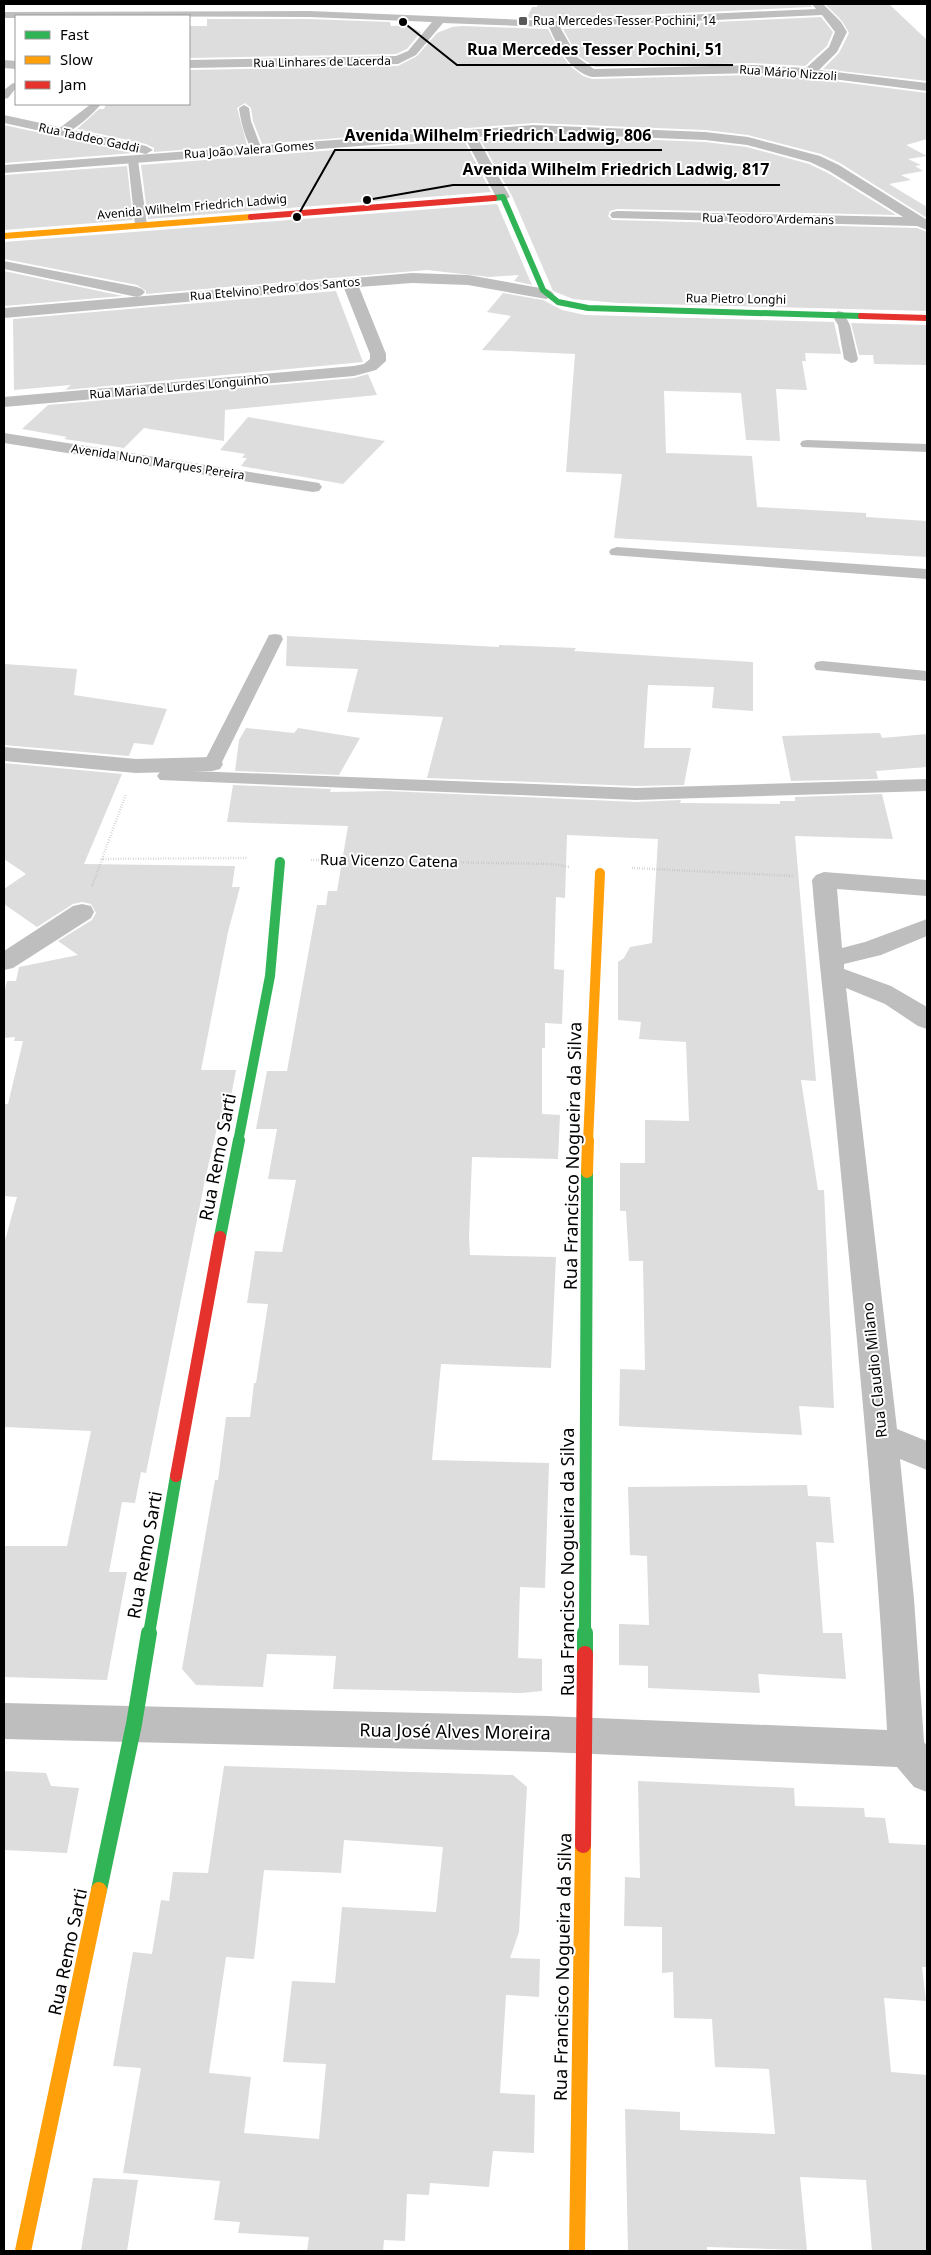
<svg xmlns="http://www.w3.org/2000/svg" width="931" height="2255" font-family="'Noto Sans',sans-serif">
	<rect width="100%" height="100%" fill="#fff"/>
	<g fill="#ddd" fill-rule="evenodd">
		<polygon points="538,4 810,4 812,7 553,19 527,18 532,7 537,7"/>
		<polygon points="825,4 889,4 927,40 927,81 823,69 839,53 849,33 842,21"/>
		<polygon points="821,17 833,32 827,46 805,66 753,63 595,67 578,56 563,29"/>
		<polygon points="207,19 309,19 390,22 391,26 408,25 421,32 407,49 396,54 189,58 189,26 207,26"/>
		<polygon points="462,26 548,29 559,51 569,65 583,76 592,79 753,75 809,78 927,93 927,139 906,145 927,156 908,159 921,165 915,166 923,171 901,175 911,180 889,184 927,207 927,218 840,163 821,154 748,135 705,130 533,123 262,144 253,121 251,108 245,103 237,108 247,145 154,152 154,148 146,144 77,129 99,109 104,109 106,104 189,104 189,70 398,66 417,56 437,33 452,27"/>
		<polygon points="4,125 134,153 4,163"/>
		<polygon points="533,135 705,142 747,147 809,164 828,173 896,215 617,209 610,211 608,216 612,220 917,228 927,232 927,311 618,303 573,299 553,291 512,196 480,139"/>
		<polygon points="464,140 491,192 148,219 141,165"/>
		<polygon points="127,166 133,220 4,230 4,175"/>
		<polygon points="497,204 532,285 514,281 519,275 489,277 427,270 146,294 146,291 137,285 4,259 4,242"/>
		<polygon points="4,271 123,296 4,306"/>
		<polygon points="336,291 363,362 65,390 71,385 14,390 13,319"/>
		<polygon points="503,293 543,300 562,310 585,315 834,322 841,354 805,353 806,361 802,361 807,390 776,389 780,441 746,440 741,393 664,391 666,453 752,456 757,507 866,513 866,517 927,521 927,557 614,538 622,474 566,472 575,354 482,350 511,316 487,312"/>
		<polygon points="851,323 927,325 927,365 874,364 873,355 859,355"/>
		<polygon points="368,374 377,395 225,410 224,441 144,428 124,448 64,439 67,437 22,429 48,405 354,378"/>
		<polygon points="248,417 385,441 343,484 241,466 247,458 242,458 245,454 220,450"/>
		<polygon points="287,636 499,647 499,645 576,648 574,651 753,662 753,711 712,708 714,687 648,685 644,748 691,748 684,785 636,786 427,778 443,717 347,712 358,669 286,666"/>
		<polygon points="4,664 77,669 74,695 167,709 153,745 134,743 129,756 4,745"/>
		<polygon points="246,728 294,733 298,728 360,738 339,775 235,771 239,740"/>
		<polygon points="880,733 882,738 927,734 927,767 876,771 878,779 791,781 782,736"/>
		<polygon points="4,763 122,774 84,864 235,866 232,887 240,887 228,932 201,1070 236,1070 225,1128 217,1128 206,1175 146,1473 141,1472 135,1503 122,1502 109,1572 127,1572 107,1680 4,1677 4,1546 67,1546 91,1431 4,1427 4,1244 17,1197 4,1196 4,1104 8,1104 23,1041 14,1041 15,1037 4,1038 4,994 7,981 16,981 19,967 78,955 58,941 92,920 96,913 91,904 82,902 73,904 37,927 4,904 4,889 26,874 4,859"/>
		<polygon points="233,785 331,789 330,792 388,791 636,802 681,800 680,803 780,804 780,801 795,801 795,797 882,794 893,839 795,836 816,1081 801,1080 818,1190 824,1190 834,1408 799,1406 802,1435 619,1426 620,1369 645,1370 643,1261 629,1261 626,1211 620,1211 620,1163 645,1163 645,1120 689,1121 686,1042 639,1039 641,1022 618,1020 618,962 624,958 630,947 652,943 658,839 567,835 565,898 556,897 554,969 564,970 562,1024 545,1023 545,1048 542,1048 542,1114 560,1115 558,1159 472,1157 469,1237 470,1255 556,1257 551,1368 441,1364 432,1460 549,1463 545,1588 520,1587 518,1658 542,1659 542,1691 522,1693 333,1689 336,1656 267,1654 263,1687 196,1685 182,1669 215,1480 218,1480 226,1417 250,1417 254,1383 256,1383 268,1304 247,1303 255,1251 282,1252 296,1180 268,1179 277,1129 256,1129 267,1071 287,1071 317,905 326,905 328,891 337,891 348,826 227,822"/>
		<polygon points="807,1485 808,1496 830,1497 834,1543 816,1542 823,1633 842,1633 846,1679 758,1674 760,1693 648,1688 648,1666 619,1665 619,1624 649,1625 647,1556 630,1555 628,1487"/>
		<path d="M224,1766L513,1775L527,1787L519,1932L510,1958L540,1959L539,1997L506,1995L500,2093L535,2095L534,2153L493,2151L489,2187L430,2183L429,2195L407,2194L405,2241L384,2240L383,2251H307L309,2237L238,2233L240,2222L214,2220L220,2181L123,2173L141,2068L113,2066L133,1952L152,1954L161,1900L169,1901L173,1872L208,1873ZM344,1840L443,1847L436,1912L342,1907L335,1983L292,1981L283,2062L326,2064L319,2139L244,2133L251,2077L209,2073L226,1957L254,1959L264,1870L341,1873Z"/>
		<polygon points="4,1771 46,1773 51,1786 79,1788 67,1853 4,1850"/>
		<polygon points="638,1781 794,1788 795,1806 864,1808 865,1817 885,1818 889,1843 927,1845 927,1967 922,1967 926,2001 884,1998 891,2072 927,2075 927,2251 872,2251 866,2180 800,2177 807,2250 707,2247 707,2251 628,2251 625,2109 680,2112 680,2130 775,2134 769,2069 715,2067 712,2019 674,2018 673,1972 662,1973 662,1927 624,1926 625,1877 640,1878"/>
		<polygon points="93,2178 138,2180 127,2251 81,2251"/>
	</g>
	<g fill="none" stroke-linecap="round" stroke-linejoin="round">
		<g stroke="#b8b8b8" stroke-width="2.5" stroke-dasharray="0.5 2" stroke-linecap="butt">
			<polyline points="102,859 126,794"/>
			<polyline points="311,860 553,864 569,867"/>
			<polyline points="632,868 793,876"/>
			<polyline points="92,886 102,859 247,858"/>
		</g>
		<g fill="#bebebe" fill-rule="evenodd">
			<polygon points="13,83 16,84 16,88 8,98 4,99 4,90"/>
			<path d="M91,104H101C94,113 69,137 57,134V130Z"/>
			<path d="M244,105L249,108L251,121L262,150L261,152L257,153C247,150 240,118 239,108Z"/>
			<polygon points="133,157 138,160 147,225 141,228 135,225 128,160"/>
			<polygon points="838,311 843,312 850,325 858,359 856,362 851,363 844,359 838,325 832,315"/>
			<polygon points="807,440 927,444 927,452 802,447 800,444 802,441"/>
			<polygon points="617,547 927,569 927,579 611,555 609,552 611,549"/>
			<polygon points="275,634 281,635 283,639 221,764 218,768 212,769 206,768 203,764 267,639 269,635"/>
			<polygon points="822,661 927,671 927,681 816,670 814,666 816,662"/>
			<polygon points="166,770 636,788 927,779 927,791 636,800 160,780 157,776 160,772"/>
		</g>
		<g fill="#bebebe" fill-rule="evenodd">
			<path d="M812,4H823L841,22L847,32L837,52L819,70L927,83V91L809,76L753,73L592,77C569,71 558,47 549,27L443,23L416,55L398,64L189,68V60L396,56L408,51L432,22L309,17L16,16V18H4V12L309,11L553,21L816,9ZM822,15L835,32L829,47L806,68L753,65L594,69L577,57L560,27Z"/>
			<polygon points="4,60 16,61 16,69 4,68"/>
			<polygon points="4,115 146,146 153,150 146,154 4,123"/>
			<polygon points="533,125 705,132 748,137 820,156 839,165 927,220 927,230 917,226 612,218 610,215 612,212 617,211 903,217 829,171 810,162 747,145 705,140 533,133 477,137 510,197 503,201 496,197 465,138 4,173 4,165"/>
			<polygon points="4,261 137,287 142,289 145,292 142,295 137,297 4,269"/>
			<polygon points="412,273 468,275 546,289 551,291 554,294 551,297 546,299 468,285 412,283 359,287 386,354 386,361 376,370 354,376 4,407 4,397 354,366 364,364 370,359 370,354 344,288 4,318 4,308"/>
			<polygon points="4,433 313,482 319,483 322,487 319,491 313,492 4,443"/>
			<polygon points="4,747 136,759 212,757 220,759 223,764 220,769 212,771 136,773 4,761"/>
			<path d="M824,872L927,880V896L837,889L842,948L865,942L927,919V936L881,955L844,964V969L891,986L927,1007V1029L918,1026L885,1004L846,988L897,1429L927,1441V1470L900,1459L914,1599L924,1742L927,1746V1792L914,1787L897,1767L547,1752L4,1739V1703L547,1716L887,1730C876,1520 854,1311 834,1102C827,1028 818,954 812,880L816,875Z"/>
			<polygon points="82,904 91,906 94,912 91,918 13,968 4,970 4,951 73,906"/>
		</g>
		<polyline stroke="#30b455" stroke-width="6" points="494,198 503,197 543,290 558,302 588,308 861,316"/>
		<polyline stroke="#30b455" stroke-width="10" points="238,1142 270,976 280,862"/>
		<g stroke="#30b455" stroke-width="12">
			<polyline points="220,1237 239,1140"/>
			<polyline points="149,1634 176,1476"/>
			<polyline points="585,1634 587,1172"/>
		</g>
		<g stroke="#30b455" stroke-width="16">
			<polyline points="585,1654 585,1633"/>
			<polyline points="99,1890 134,1724 149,1633"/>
		</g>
		<polyline stroke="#ff9f0a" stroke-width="6" points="4,236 251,217"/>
		<polyline stroke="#ff9f0a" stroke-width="10" points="588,1142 600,873"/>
		<polyline stroke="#ff9f0a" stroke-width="12" points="587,1172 588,1140"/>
		<g stroke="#ff9f0a" stroke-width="16">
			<polyline points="23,2251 99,1890"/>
			<polyline points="577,2251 583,1845"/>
		</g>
		<g stroke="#e5322d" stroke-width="6">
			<polyline points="251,217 494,198"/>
			<polyline points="861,316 927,318"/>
		</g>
		<polyline stroke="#e5322d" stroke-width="12" points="176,1476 220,1237"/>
		<polyline stroke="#e5322d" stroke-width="16" points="583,1845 585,1654"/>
	</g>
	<rect fill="#595959" stroke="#fff" stroke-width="2" x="518" y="16" width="10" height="10" rx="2.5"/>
	<g text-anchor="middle" stroke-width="4" stroke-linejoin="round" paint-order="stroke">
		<g font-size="12" fill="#000" stroke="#fff" text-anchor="start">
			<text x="533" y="25">Rua Mercedes Tesser Pochini, 14</text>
		</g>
		<g font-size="12" fill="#000" stroke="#fff">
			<text transform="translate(322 62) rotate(-1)" y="4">Rua Linhares de Lacerda</text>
			<text transform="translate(788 73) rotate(4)" y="4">Rua Mário Nizzoli</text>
			<text transform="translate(89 138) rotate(12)" y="4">Rua Taddeo Gaddi</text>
			<text transform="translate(249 150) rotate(-4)" y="4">Rua João Valera Gomes</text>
			<text transform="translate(192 207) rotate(-5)" y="4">Avenida Wilhelm Friedrich Ladwig</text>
			<text transform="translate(768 219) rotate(1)" y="4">Rua Teodoro Ardemans</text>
			<text transform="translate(275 289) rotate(-5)" y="4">Rua Etelvino Pedro dos Santos</text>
			<text transform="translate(736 299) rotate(1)" y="4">Rua Pietro Longhi</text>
			<text transform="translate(179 387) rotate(-5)" y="4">Rua Maria de Lurdes Longuinho</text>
			<text transform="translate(158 462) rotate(9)" y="4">Avenida Nuno Marques Pereira</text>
		</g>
		<g font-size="15" fill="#000" stroke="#fff">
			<text transform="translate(389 861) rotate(1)" y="5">Rua Vicenzo Catena</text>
			<text transform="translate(875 1370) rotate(-96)" y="5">Rua Claudio Milano</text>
		</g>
		<g font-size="18" fill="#000" stroke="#fff">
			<text transform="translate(573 1156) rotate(-89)" y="6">Rua Francisco Nogueira da Silva</text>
			<text transform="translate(218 1157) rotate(-79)" y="6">Rua Remo Sarti</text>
			<text transform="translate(145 1555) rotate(-80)" y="6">Rua Remo Sarti</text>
			<text transform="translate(568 1562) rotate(-90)" y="6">Rua Francisco Nogueira da Silva</text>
			<text transform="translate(455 1732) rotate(1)" y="6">Rua José Alves Moreira</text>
			<text transform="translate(68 1952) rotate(-78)" y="6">Rua Remo Sarti</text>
			<text transform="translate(563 1967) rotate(-89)" y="6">Rua Francisco Nogueira da Silva</text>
		</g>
	</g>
	<path fill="none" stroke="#000" stroke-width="2" d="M403 22L457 65H733M297 217L335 150H662M367 200L453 185H780"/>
	<g fill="#000" stroke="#fff" stroke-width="2">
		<circle cx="403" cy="22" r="5"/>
		<circle cx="297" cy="217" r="5"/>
		<circle cx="367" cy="200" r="5"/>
	</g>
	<g font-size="16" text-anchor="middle" font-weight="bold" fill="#000" stroke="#fff" stroke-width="4" stroke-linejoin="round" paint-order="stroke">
		<text x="595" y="55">Rua Mercedes Tesser Pochini, 51</text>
		<text x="498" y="141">Avenida Wilhelm Friedrich Ladwig, 806</text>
		<text x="616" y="175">Avenida Wilhelm Friedrich Ladwig, 817</text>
	</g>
	<rect width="931" height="2255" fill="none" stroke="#000000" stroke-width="10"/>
	<rect x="15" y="15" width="175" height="90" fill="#ffffff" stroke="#999999"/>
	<rect x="25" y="31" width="25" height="8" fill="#30b455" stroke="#999999"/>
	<text x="60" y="40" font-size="15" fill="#000000">Fast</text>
	<rect x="25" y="56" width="25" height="8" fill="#ff9f0a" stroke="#999999"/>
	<text x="60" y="65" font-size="15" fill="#000000">Slow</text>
	<rect x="25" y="81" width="25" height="8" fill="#e5322d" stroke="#999999"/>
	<text x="60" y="90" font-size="15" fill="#000000">Jam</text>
</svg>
